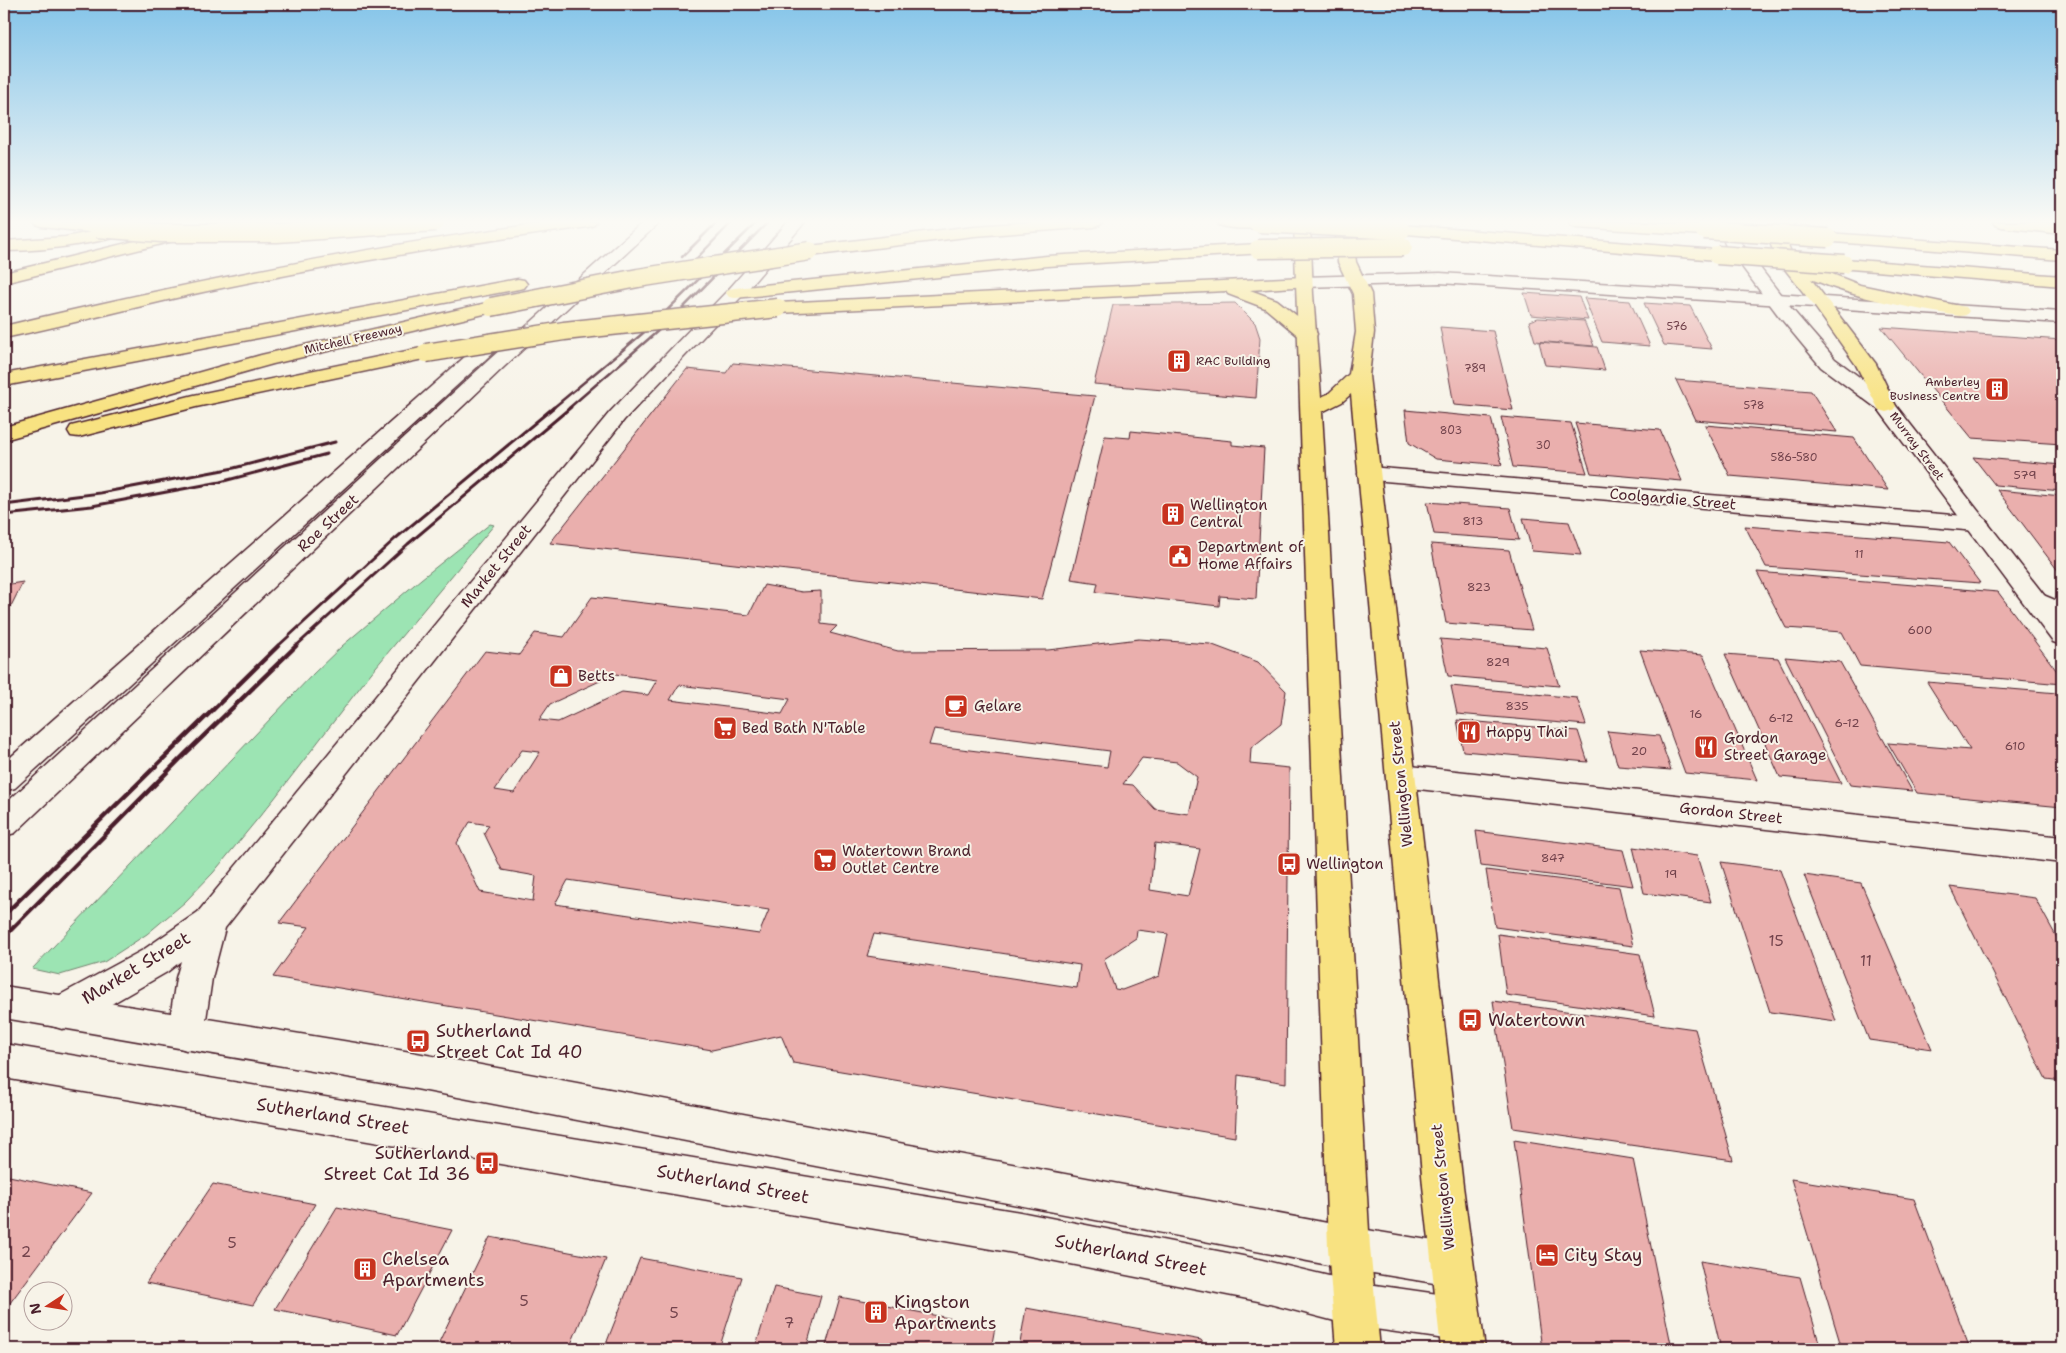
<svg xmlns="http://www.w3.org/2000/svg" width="2066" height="1353" font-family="'Shantell Sans',sans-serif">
	<rect width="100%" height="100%" fill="#f7f3e8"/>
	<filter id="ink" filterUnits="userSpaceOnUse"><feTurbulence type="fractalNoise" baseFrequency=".02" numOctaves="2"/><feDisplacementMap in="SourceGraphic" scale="10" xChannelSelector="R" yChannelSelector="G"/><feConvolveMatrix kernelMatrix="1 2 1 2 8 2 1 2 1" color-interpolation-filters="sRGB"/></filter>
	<g filter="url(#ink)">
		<polygon fill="#9ce4b3" stroke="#73826f" points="490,524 494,525 371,673 274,799 213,873 185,902 147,934 104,962 60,975 32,969 313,674 342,646 421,579"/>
		<g fill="#eaafad" stroke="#4a1f2b" fill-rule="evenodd">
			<polygon points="1524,293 1579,297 1588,320 1531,315"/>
			<polygon points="1584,298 1630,301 1650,346 1602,342"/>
			<polygon points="1235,303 1255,323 1260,338 1256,398 1094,384 1113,305"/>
			<polygon points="1644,303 1690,306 1712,349 1664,345"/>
			<polygon points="1538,318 1584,321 1594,346 1535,341 1529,321"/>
			<polygon points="1440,327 1493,331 1513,410 1454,405"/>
			<polygon points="1881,327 2062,340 2062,444 1972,438"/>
			<polygon points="1539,342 1597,347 1605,370 1545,365"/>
			<polygon points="733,363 1095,396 1042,599 550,543 687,369 726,373"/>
			<polygon points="1676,380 1811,391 1837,432 1695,420"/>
			<polygon points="1405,410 1491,418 1502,465 1436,459 1409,443"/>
			<polygon points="1501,417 1571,423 1587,473 1513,467"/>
			<polygon points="1575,423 1660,430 1682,481 1591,473"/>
			<polygon points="1705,425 1854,438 1888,490 1730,476"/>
			<polygon points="1131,431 1232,441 1232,445 1264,448 1256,599 1220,596 1219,606 1096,592 1098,583 1071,579 1105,436 1130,438"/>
			<polygon points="1973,457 2062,465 2062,491 1995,485"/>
			<polygon points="1997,490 2062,496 2062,572 2059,572"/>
			<polygon points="1427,502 1510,508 1519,540 1434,534"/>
			<polygon points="1523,518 1569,522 1581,555 1532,551"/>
			<polygon points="1745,526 1949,542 1980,583 1766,567"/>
			<polygon points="1431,544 1509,550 1532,630 1446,623"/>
			<polygon points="1757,572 1998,592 2062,678 2062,684 1860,666 1842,632 1786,628"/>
			<polygon points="23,582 11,606 4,607 4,585"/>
			<path d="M764,585L802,592L821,591V624L837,626L830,633L898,651L1048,650L1139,639L1210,644L1258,662L1286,691L1281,724L1251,748L1250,764L1289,768L1286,1083L1238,1075L1235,1137L793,1063L781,1035L712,1050L273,977L309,927L279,923L485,651L519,655L535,633L564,637L592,597L749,615ZM615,674L657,680L648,695L622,692L558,722L539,720L550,704ZM679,685L790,699L782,714L670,700ZM934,729L1110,751L1107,767L929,745ZM522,750L540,752L514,793L495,790ZM1142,758L1177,762L1197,777L1189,814L1155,809L1133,785L1123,784ZM470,822L489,825L484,833L502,870L536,876L533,901L480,892L457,843ZM1155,843L1200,849L1188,896L1150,890ZM568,880L769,910L759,934L555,904ZM1137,930L1168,934L1159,976L1122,990L1115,989L1104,959L1136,938ZM874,934L1080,965L1077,988L867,956Z"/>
			<polygon points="1440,639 1547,648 1559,686 1448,676"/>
			<polygon points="1640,650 1703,655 1757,780 1685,773"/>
			<polygon points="1725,654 1778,658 1841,783 1780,777"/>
			<polygon points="1785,657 1840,662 1912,791 1850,785"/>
			<polygon points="1927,682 2057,693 2062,701 2062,807 1917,793 1888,743 1970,750"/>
			<polygon points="1451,686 1577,698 1586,725 1457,714"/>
			<polygon points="1457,720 1578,731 1588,762 1463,751"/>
			<polygon points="1607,731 1659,736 1671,770 1618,766"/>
			<polygon points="1476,831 1623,850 1633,886 1481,866"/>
			<polygon points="1633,847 1697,856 1711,902 1644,893"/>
			<polygon points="1721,862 1780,870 1836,1021 1770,1012"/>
			<polygon points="1486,870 1619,887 1633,946 1495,927"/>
			<polygon points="1804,875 1861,883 1932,1049 1869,1040"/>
			<polygon points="1950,887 2035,898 2062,947 2062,1081 2046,1079"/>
			<polygon points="1498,934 1640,954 1655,1016 1506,995"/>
			<polygon points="1493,1001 1695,1029 1733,1160 1513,1128"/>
			<polygon points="1514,1140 1633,1159 1672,1349 1542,1349"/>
			<polygon points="4,1175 92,1193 4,1311"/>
			<polygon points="1791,1179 1914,1199 1970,1349 1842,1349"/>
			<polygon points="213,1184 315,1204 253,1305 146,1283"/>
			<polygon points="337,1207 452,1230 397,1335 275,1309"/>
			<polygon points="490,1237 606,1259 569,1349 472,1349 439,1342"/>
			<polygon points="640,1258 742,1277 719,1349 604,1349"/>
			<polygon points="1700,1261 1800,1277 1821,1349 1721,1349"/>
			<polygon points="774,1287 821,1296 806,1349 755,1349"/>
			<polygon points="840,1297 995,1327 991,1349 825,1349"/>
			<polygon points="1026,1308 1201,1340 1207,1349 1019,1349"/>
		</g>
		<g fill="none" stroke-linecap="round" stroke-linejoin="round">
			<g stroke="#4a1f2b" stroke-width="3">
				<g id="minor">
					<polygon points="1440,273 2062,312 2062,323 1440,283 1303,287 1297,286 1294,282 1297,278 1303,277"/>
					<polygon points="1369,467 1977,517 1985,519 1989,524 1985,529 1977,531 1361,479 1358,474 1361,469"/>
					<polygon points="1401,765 2062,837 2062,863 1401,787 1390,784 1386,776 1390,768"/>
				</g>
			</g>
			<g stroke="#4a1f2b" stroke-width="3">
				<g id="tertiary">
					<polygon points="788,222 805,222 741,297 624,420 225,928 212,978 204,1033 199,1045 186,1050 173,1045 168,1033 176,978 181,961 167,972 75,1025 62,1029 49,1025 44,1013 49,1001 143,950 198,912 610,412 729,289"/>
					<path d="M2036,592L2062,603V622C2049,619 2031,611 2023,600L2027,594Z"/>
				</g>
			</g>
			<g stroke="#4a1f2b" stroke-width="3">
				<g id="secondary">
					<polygon points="643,222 660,222 505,366 15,833 4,836 4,805 491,358"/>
					<polygon points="1716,222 1732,222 1741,243 1790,307 1835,359 1893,402 2062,618 2062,645 2053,642 1879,410 1821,367 1778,315 1725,244"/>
					<polygon points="491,338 498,340 501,344 498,348 15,788 4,791 4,763 484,340"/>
					<polygon points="4,986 411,1052 1349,1227 1452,1244 1467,1250 1473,1265 1467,1280 1452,1286 1349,1269 411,1088 4,1018"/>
					<polygon points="4,1044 1020,1212 1258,1259 1354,1282 1459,1297 1474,1304 1481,1319 1474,1334 1459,1341 1354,1326 1258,1301 1020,1254 4,1078"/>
				</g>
			</g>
			<g stroke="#4a1f2b" stroke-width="3">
				<polygon id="primary" points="1294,222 1310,222 1313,294 1321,397 1328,394 1349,374 1356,332 1353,294 1338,262 1335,222 1351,222 1356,262 1371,294 1374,332 1369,376 1463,1186 1485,1349 1441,1349 1423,1186 1351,394 1342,402 1322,412 1370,1248 1380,1349 1336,1349 1328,1248"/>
			</g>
			<g stroke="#4a1f2b" stroke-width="3">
				<path id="trunk" d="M143,222H171L169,225C114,239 60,251 4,251V241L65,237Z"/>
			</g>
			<g stroke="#4a1f2b" stroke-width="3">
				<g id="motorway">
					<polygon points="34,222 86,222 103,225 105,228 103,231 97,233 42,227 36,225"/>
					<polygon points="213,222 240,222 238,225 4,283 4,273"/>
					<path d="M552,222H596L594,225L588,227C465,243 343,263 222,288C149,303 77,323 4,338V326C185,283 367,246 552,222Z"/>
					<polygon points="1031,222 1102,222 1100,225 1094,227 974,236 810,256 804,255 802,251 804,247 810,246 974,226"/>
					<path d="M1217,222H1265L1266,223L1264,226C1251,230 1232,229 1219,225Z"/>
					<polygon points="1569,222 1652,222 1704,225 1710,227 1712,230 1710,233 1704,235 1577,227 1571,225"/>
					<path d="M1778,222H1796L1783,233L1794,259L1860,285L1960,306L1966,307L1969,311L1966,315L1960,316C1909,308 1858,299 1811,279L1876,364L1896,406L1893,410L1886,412L1879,410L1856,365L1815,307L1776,258L1766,232Z"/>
					<polygon points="1993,222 2042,222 2062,224 2062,234 2001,227 1995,225"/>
					<polygon points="1401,225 1717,250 1723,251 1725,255 1723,259 1717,260 1395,233 1393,230 1395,227"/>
					<polygon points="1828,233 2062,250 2062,260 1822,241 1820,238 1822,235"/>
					<polygon points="1258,244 1264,245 1266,249 1264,253 1047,266 735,298 729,297 726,293 729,289 735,288 1047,256"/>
					<polygon points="1844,259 2062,276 2062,286 1838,268 1835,264 1838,260"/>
					<polygon points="1303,277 1309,278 1312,282 1309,286 1250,290 1277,300 1315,330 1317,334 1315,338 1308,340 1301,338 1265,308 1228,294 1226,291 778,313 772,312 769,308 772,304 778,303"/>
					<polygon points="518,279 524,280 527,284 524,288 4,386 4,374"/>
					<polygon points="491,302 497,303 500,307 497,311 273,364 4,440 4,427 261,355"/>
					<polygon points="426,347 433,349 436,353 433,357 196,407 79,437 71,436 68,431 71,426 194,395"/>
				</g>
			</g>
			<use href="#minor" fill="#f7f3e8" fill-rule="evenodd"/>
			<use href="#tertiary" fill="#f7f3e8" fill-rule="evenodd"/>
			<use href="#secondary" fill="#f7f3e8" fill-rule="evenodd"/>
			<use href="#primary" fill="#f8e281" fill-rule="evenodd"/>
			<use href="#trunk" fill="#f8e281" fill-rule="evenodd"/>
			<use href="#motorway" fill="#f8e281" fill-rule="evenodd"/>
			<g stroke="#4a1f2b" stroke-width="2.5">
				<polyline points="682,257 717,222"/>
				<polyline points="697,258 732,222"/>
				<polyline points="553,408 648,329 757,222"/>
				<polyline points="569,408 674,317 768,222"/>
			</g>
			<g stroke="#4a1f2b" stroke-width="3">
				<polyline points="4,505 100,493 234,468 335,442"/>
				<polyline points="4,515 92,506 220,482 327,454"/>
				<polyline points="277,647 395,539 554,407"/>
				<polyline points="295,647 408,544 571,407"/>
			</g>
			<g stroke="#4a1f2b" stroke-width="4.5">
				<polyline points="4,915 278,646"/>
				<polyline points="4,937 185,754 296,646"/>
			</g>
			<g stroke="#4a1f2b" stroke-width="21" stroke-linecap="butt">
				<g id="motorway-bridge">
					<polyline points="1258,223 1401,230"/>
					<polyline points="97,228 162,233 277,233 435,222"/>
					<polyline points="1704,230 1828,238"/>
					<polyline points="1258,249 1403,247"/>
					<polyline points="1717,255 1844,264"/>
					<polyline points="491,307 638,278 810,251"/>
					<polyline points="426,353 564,331 778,308"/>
				</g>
			</g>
			<use href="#motorway-bridge" stroke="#f8e281" stroke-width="18"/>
		</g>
	</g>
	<linearGradient id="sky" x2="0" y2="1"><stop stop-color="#84c4e9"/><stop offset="0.54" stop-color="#fbfaf5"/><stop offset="1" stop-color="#fbfaf5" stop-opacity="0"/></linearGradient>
	<rect width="2066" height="411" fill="url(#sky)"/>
	<defs>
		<g id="building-square" transform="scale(1.25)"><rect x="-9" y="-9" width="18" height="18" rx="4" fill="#c8321e" stroke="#f7f3e8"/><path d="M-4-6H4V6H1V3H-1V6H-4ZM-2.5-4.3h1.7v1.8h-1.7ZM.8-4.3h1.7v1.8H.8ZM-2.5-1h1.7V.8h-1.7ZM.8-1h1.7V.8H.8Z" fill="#fff"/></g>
		<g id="civic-square" transform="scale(1.25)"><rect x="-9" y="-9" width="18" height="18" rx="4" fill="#c8321e" stroke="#f7f3e8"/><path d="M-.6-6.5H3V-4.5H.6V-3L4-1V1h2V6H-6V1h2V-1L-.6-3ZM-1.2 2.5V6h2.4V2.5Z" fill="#fff"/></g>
		<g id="shop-square" transform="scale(1.25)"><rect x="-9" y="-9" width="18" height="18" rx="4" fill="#c8321e" stroke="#f7f3e8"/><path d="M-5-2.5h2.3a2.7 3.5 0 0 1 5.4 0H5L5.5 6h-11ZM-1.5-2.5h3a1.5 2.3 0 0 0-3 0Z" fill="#fff"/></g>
		<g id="cafe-square" transform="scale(1.25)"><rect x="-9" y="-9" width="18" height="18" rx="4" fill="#c8321e" stroke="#f7f3e8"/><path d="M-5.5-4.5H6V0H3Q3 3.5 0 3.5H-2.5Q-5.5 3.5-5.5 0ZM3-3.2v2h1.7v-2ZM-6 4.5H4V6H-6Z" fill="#fff"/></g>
		<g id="supermarket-square" transform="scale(1.25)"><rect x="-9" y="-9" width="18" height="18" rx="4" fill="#c8321e" stroke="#f7f3e8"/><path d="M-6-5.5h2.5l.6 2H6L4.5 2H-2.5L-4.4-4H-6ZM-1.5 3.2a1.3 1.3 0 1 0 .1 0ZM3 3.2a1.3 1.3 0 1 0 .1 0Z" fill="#fff"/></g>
		<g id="restaurant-square" transform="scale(1.25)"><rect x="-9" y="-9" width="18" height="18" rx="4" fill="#c8321e" stroke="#f7f3e8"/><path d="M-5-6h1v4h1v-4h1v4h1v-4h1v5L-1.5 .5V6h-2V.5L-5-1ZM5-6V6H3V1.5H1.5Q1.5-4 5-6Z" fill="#fff"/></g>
		<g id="bus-square" transform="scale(1.25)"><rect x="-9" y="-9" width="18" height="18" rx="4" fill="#c8321e" stroke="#f7f3e8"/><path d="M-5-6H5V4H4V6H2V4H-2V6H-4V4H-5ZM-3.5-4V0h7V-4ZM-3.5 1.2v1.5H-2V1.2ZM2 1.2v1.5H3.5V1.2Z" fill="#fff"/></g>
		<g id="hotel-square" transform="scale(1.25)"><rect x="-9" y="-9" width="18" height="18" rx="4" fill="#c8321e" stroke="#f7f3e8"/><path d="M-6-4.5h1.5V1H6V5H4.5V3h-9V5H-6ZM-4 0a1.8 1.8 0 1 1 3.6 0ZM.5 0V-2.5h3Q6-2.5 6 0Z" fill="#fff"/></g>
	</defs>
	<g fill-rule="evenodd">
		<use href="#building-square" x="1179" y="361"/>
		<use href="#building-square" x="1997" y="389"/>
		<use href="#building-square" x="1173" y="514"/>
		<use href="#civic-square" x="1180" y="556"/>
		<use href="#shop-square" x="561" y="676"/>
		<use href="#cafe-square" x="956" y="706"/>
		<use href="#supermarket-square" x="725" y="728"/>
		<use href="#restaurant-square" x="1469" y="732"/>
		<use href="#restaurant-square" x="1706" y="747"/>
		<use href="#supermarket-square" x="825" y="860"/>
		<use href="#bus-square" x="1289" y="864"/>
		<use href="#bus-square" x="1470" y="1020"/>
		<use href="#bus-square" x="418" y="1041"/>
		<use href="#bus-square" x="487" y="1163"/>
		<use href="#hotel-square" x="1547" y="1255"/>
		<use href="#building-square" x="365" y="1269"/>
		<use href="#building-square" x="876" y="1312"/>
	</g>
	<g text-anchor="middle" stroke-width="4" stroke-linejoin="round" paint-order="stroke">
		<g font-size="11" fill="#72434c">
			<text x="1677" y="330">576</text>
			<text x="1475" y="372">789</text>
			<text x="1754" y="409">578</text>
			<text x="1451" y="434">803</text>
			<text x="1543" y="449">30</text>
			<text x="1794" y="461">586-580</text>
		</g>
		<g font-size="12" fill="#4a1f2b" stroke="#f7f3e8">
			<text transform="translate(353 339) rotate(-13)" y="4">Mitchell Freeway</text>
			<text transform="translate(1917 446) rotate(53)" y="4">Murray Street</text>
		</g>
		<g font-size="12" fill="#4a1f2b" stroke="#f7f3e8" text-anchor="start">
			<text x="1196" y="365">RAC Building</text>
			<text x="1980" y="386" text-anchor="end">Amberley<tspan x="1980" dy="14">Business Centre</tspan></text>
		</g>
		<g font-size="12" fill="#72434c">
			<text x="2025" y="479">579</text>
			<text x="1473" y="525">813</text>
			<text x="1859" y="558">11</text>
			<text x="1479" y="591">823</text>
			<text x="1920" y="634">600</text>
			<text x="1498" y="666">829</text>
			<text x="1517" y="710">835</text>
			<text x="1696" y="718">16</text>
			<text x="1781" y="722">6-12</text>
			<text x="1847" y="727">6-12</text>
			<text x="2015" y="750">610</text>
			<text x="1639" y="755">20</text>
			<text x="1553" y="862">847</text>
			<text x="1671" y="878">19</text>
		</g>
		<g font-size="15" fill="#4a1f2b" stroke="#f7f3e8">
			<text transform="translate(1673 499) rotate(5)" y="5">Coolgardie Street</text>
			<text transform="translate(328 523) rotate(-43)" y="5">Roe Street</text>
			<text transform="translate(496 566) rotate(-51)" y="5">Market Street</text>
			<text transform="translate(1401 784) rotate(-96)" y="5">Wellington Street</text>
			<text transform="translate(1731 813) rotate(6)" y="5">Gordon Street</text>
			<text transform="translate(1443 1187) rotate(-96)" y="5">Wellington Street</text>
		</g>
		<g font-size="15" fill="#4a1f2b" stroke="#f7f3e8" text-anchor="start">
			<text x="1190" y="510">Wellington<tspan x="1190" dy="17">Central</tspan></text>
			<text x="1198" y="552">Department of<tspan x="1198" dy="17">Home Affairs</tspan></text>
			<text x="578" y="681">Betts</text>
			<text x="974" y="711">Gelare</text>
			<text x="742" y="733">Bed Bath N'Table</text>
			<text x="1486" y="737">Happy Thai</text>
			<text x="1724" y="743">Gordon<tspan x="1724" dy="17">Street Garage</tspan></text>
			<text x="842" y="856">Watertown Brand<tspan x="842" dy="17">Outlet Centre</tspan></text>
			<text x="1306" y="869">Wellington</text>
		</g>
		<g font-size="15" fill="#72434c">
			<text x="1776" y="946">15</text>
			<text x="1866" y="966">11</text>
			<text x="232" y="1248">5</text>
			<text x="26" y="1257">2</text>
			<text x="524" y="1306">5</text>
			<text x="674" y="1318">5</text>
			<text x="789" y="1328">7</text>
		</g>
		<g font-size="18" fill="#4a1f2b" stroke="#f7f3e8">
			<text transform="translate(136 968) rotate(-31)" y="6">Market Street</text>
			<text transform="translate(333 1116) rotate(9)" y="6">Sutherland Street</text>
			<text transform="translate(733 1184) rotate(10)" y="6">Sutherland Street</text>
			<text transform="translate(1131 1255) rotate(11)" y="6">Sutherland Street</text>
		</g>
		<g font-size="18" fill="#4a1f2b" stroke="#f7f3e8" text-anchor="start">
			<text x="1488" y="1026">Watertown</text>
			<text x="436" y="1037">Sutherland<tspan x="436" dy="21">Street Cat Id 40</tspan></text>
			<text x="470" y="1159" text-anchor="end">Sutherland<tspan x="470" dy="21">Street Cat Id 36</tspan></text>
			<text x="1564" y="1261">City Stay</text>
			<text x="382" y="1265">Chelsea<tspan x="382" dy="21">Apartments</tspan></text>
			<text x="894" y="1308">Kingston<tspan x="894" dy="21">Apartments</tspan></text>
		</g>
	</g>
	<rect width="2066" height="1353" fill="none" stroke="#f7f3e8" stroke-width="20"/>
	<rect x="10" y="10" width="2046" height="1333" fill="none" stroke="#4a1f2b" stroke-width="2" filter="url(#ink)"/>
	<g transform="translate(48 1306) rotate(258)"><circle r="24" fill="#f7f3e8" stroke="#b29e9c"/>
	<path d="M0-4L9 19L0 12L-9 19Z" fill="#c8321e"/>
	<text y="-8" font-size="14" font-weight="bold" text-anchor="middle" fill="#4a1f2b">N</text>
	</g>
</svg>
